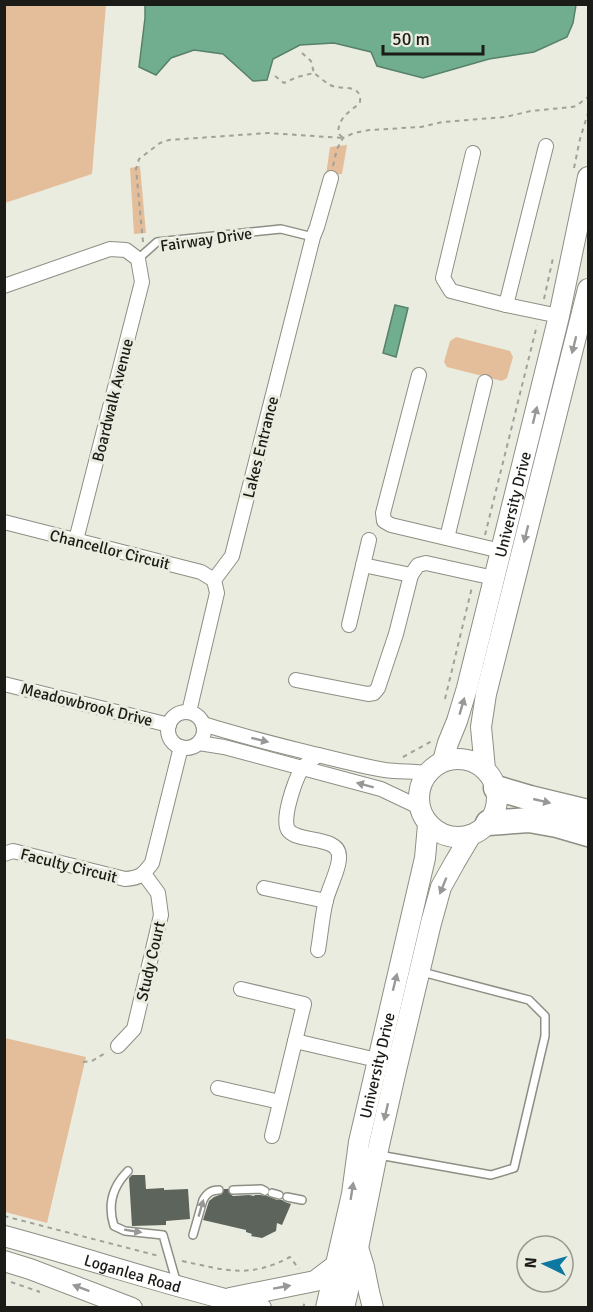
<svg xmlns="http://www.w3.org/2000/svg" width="593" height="1312" font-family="Signika,sans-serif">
	<rect width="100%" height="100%" fill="#ebece0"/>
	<g fill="#e4be9a">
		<polygon points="4,5 106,5 92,174 5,203"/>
		<polygon points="347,145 342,174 326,175 330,147"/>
		<polygon points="140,166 146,233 134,234 130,168"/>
		<polygon points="456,337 510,351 513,357 507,378 502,381 447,367 444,362 450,341"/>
		<polygon points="5,1038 86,1057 47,1223 5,1212"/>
	</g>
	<g fill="#71ad8f" stroke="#57816b" stroke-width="1.5">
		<polygon points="145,5 145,4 576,5 573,23 567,37 534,52 489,59 423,78 377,66 371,52 334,43 300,45 273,59 267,80 253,81 223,54 194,50 171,58 156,75 139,67 145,18"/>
		<polygon points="395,305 408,308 396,357 383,353"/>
	</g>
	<g fill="#5d645b">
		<polygon points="132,1175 145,1175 146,1189 164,1188 164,1190 188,1189 190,1219 166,1221 166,1225 132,1226 129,1178"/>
		<polygon points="224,1189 228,1189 229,1193 233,1196 249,1195 254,1196 255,1195 260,1195 267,1196 277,1200 282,1200 285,1202 291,1204 282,1225 277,1223 276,1231 262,1238 251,1236 252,1234 246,1232 246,1230 203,1220 209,1201 214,1197 222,1194"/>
	</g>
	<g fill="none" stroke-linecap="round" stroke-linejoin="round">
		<g stroke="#8d8f84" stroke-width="10">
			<g id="lane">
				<polyline points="138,259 157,242 281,229 313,237"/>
				<polyline points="379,1155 491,1175 514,1168 545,1036 545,1016 529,1000 422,972"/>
				<path d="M128,1171C113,1186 107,1204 114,1226L125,1231L163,1235L177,1284"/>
				<polyline points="233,1190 261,1189 265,1191"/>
				<polyline points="272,1193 279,1195"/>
				<polyline points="287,1197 302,1200"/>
				<path d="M193,1235L203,1200C207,1193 211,1190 219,1190"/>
			</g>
		</g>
		<g stroke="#8d8f84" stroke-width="16">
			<g id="street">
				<polyline points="473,153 443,278 451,291 506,305 559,316"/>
				<polyline points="4,286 110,249 126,250 138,259 142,282 76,540"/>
				<polyline points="506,305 546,146"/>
				<polyline points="419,375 383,513 384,521 391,525 501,551"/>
				<polyline points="4,522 201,572 214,580"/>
				<polyline points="447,538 485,382"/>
				<polyline points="363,565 411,575"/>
				<polyline points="349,625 369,540"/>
				<polyline points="296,680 368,694 374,693 378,688 396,634 411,575 418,565 426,563 494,578"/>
				<polyline points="4,684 169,725"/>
				<circle cx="186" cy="730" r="18"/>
				<polyline points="189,712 217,593 214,580 232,556 313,237 317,227 331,178"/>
				<path d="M203,724C235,734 266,742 298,750C327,757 356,765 385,770C399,772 413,771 427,773"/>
				<polyline points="199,743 224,747 381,789 419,807"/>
				<path d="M318,755C312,760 305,764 301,770C295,781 280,822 289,831C300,843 339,836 339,856C340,867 329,888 326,900C322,916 321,933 318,950"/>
				<path d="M4,854L13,851L125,879C140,878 143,875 152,863L181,747"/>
				<polyline points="264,888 326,901"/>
				<polyline points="241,989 304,1004 272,1136"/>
				<polyline points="295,1041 377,1060"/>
				<polyline points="118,1046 134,1029 161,915 158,893 144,874"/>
				<polyline points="218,1088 280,1102"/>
			</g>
		</g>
		<g stroke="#8d8f84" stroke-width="22">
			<g id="secondary">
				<circle cx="458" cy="798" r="39"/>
				<path id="s1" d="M443,761L448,743L457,721L467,688L559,316L588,177"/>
				<polyline points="485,769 481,727 486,694 588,289"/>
				<path id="s2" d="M4,1236C90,1259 175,1288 261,1308"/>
				<polyline points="359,1251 364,1267 369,1292 373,1308"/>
				<polyline points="4,1261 30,1269 132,1308"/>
				<polyline points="230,1298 315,1281 336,1265"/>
				<path id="s3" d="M326,1308L352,1194L359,1142L425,858L428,825"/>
				<polyline points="344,1308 358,1248 377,1154 396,1070 431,923 441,887 455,862 471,835"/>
			</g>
		</g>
		<g stroke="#8d8f84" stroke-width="27">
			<g id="highway">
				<polyline points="496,788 530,798 588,812"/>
				<polyline points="488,823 529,820 557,825 588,834"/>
			</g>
		</g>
		<g stroke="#a0a198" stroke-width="2" stroke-dasharray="4.5 4.5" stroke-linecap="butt">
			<polyline points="302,53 311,61 314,73"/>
			<path d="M275,76L284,83L297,77L314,73C319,77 325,82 330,85C342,91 362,82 360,103C348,113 339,117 338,133L343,138"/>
			<polyline points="333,166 337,149 343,138 354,133 369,130 421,127 443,122 505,117 531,111 572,107 576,106 588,97"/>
			<polyline points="574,168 580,139 588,113"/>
			<polyline points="143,242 136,169 139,159 160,143 169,140 268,133 343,138"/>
			<polyline points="544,299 553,258"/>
			<polyline points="485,535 537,325"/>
			<polyline points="445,699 472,587"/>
			<polyline points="403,757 432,741"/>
			<polyline points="83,1062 92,1061 107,1052"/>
			<polyline points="4,1216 159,1256"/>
			<path d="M182,1261C225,1270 249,1279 290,1257L299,1269"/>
			<polyline points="11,1282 40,1292"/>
			<polyline points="303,1308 305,1301"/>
		</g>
		<use href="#lane" stroke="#fff" stroke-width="7"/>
		<use href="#street" stroke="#fff" stroke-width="14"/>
		<use href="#secondary" stroke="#fff" stroke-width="20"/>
		<use href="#highway" stroke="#fff" stroke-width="24"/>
	</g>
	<defs><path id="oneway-solid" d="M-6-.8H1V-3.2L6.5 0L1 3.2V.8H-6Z" transform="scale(1.5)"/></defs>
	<g fill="#989897">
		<use href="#oneway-solid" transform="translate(574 345) rotate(104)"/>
		<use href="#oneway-solid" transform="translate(535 415) rotate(-76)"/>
		<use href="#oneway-solid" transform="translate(526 534) rotate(104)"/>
		<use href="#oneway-solid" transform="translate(462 706) rotate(-74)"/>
		<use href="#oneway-solid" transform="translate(260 740) rotate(14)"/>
		<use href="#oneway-solid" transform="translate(365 785) rotate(-165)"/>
		<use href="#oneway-solid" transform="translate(542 801) rotate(13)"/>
		<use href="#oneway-solid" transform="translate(443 886) rotate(112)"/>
		<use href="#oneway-solid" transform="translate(395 982) rotate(-76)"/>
		<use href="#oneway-solid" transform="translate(386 1112) rotate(103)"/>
		<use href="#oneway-solid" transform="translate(352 1191) rotate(-81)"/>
		<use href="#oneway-solid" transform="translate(201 1208) rotate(-74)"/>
		<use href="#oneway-solid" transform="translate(133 1231) rotate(9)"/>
		<use href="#oneway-solid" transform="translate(282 1287) rotate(-10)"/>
		<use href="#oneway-solid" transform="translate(81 1288) rotate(-159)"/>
	</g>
	<g text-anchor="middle" stroke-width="6" stroke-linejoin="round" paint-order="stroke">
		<g font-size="16" fill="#1b1b17" stroke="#ebece0">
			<text transform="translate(206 239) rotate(-8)" y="6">Fairway Drive</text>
			<text transform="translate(112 400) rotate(-76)" y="6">Boardwalk Avenue</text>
			<text transform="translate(260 447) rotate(-76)" y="6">Lakes Entrance</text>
			<text dy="6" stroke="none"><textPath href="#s1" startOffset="266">University Drive</textPath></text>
			<text transform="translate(110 549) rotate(14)" y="6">Chancellor Circuit</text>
			<text transform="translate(87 704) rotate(14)" y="6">Meadowbrook Drive</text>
			<text transform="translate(69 865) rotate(14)" y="6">Faculty Circuit</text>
			<text transform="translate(150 961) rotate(-77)" y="6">Study Court</text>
			<text dy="6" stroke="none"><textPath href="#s3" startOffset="248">University Drive</textPath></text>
			<text dy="6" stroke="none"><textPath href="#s2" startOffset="134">Loganlea Road</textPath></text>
		</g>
	</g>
	<rect width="593" height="1312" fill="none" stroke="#1b1b17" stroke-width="12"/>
	<g transform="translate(545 1264) rotate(275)"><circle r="28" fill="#ebece0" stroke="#989890" stroke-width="1.5"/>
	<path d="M0-4.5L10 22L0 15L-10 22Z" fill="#0d78a2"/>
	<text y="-9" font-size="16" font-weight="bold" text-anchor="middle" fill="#1b1b17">N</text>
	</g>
	<path d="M383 45v9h100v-9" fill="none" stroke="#1b1b17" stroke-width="3"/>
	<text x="392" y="45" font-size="18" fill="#1b1b17" stroke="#ebece0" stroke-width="4.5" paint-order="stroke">50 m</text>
</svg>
